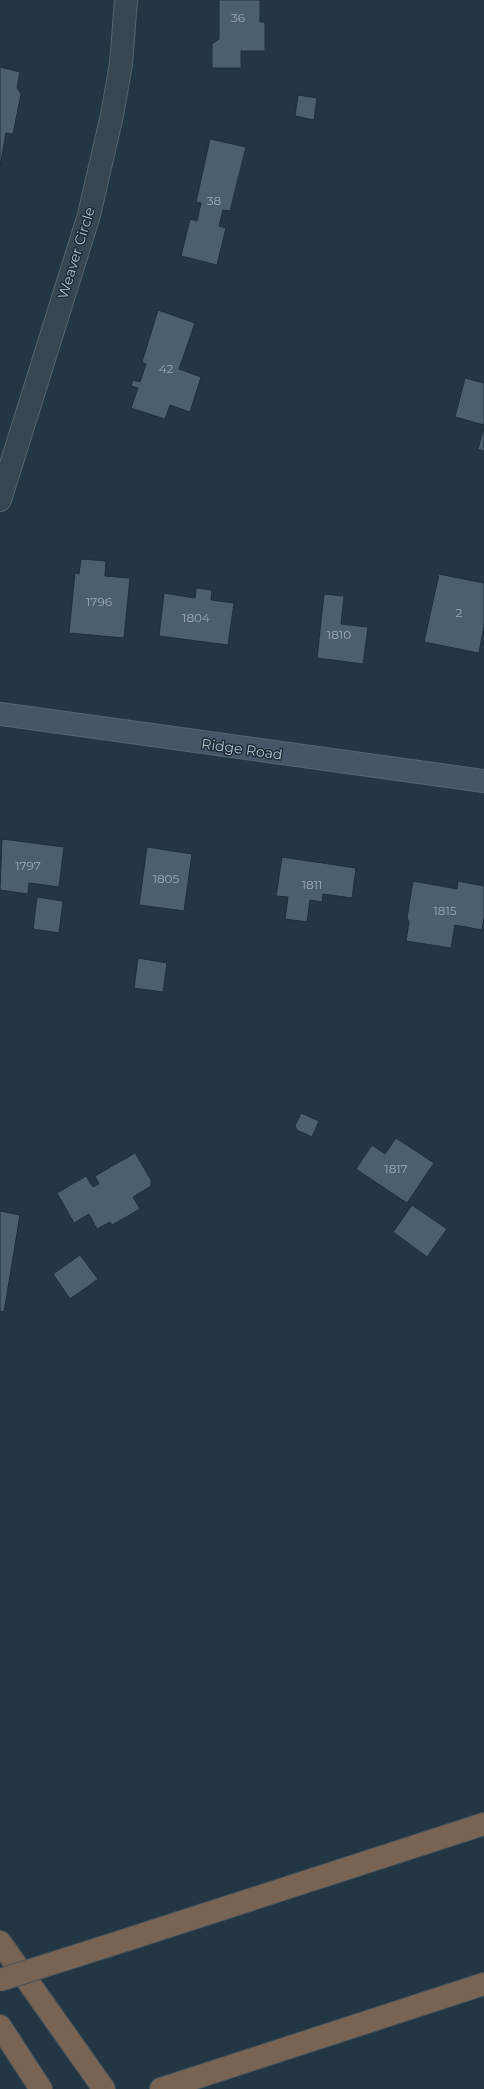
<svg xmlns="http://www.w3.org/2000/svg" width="484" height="2089" font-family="Montserrat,sans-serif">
	<rect width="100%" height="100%" fill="#233643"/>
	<g fill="#4b606e" stroke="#1e2e3a">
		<polygon points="219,0 260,0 260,22 265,22 265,51 241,51 241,68 212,68 212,44 219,39"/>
		<polygon points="0,67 20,72 17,88 21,94 13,134 6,133 0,167"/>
		<polygon points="298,95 317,98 314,120 295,116"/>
		<polygon points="210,139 246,147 230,211 223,210 219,226 226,228 217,265 181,256 190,219 197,221 201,203 196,202"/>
		<polygon points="158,310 195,323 179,369 201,377 190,412 170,405 165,419 131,408 138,388 131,386 133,380 140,382 146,364 142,362"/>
		<polygon points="465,378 484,383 484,425 455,417"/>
		<polygon points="484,427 484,451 478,449"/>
		<polygon points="81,559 106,561 105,576 130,578 124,638 69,633 75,573 79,574"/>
		<polygon points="439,574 484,583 484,626 479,653 424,642"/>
		<polygon points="196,588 212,590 211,600 234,603 228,645 159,636 164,593 195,598"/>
		<polygon points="324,594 344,596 341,624 368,627 363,664 317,658"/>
		<polygon points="2,839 64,847 59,887 29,883 28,894 0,890"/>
		<polygon points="147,847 192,854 184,911 139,905"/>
		<polygon points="282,857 356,868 352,898 323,894 322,902 310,900 307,922 285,919 288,897 276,896"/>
		<polygon points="413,881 457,889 458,881 484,886 484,917 482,930 455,925 451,948 406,941 409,922 407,918"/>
		<polygon points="37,897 63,901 59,933 33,929"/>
		<polygon points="138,958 167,963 163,992 134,988"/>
		<polygon points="301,1113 319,1121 312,1137 297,1130 295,1126"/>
		<polygon points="396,1138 434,1163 407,1203 356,1169 372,1145 385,1154"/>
		<polygon points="135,1153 151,1180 151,1186 133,1197 140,1209 112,1225 110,1222 97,1229 89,1214 74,1223 57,1193 86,1176 93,1187 99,1184 95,1176"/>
		<polygon points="412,1205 447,1229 427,1257 393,1232"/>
		<polygon points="0,1211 20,1215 4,1312 0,1311"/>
		<polygon points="80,1255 98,1279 70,1299 53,1274"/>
	</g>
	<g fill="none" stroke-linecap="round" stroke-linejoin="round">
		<g stroke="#556570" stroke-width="24">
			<polyline id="street" points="0,500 89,215 112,115 121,64 126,0"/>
		</g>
		<g stroke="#556570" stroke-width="24">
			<polyline id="secondary" points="0,714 484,781"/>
		</g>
		<g stroke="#42525d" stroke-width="24">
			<g id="highway">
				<polyline points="129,1939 484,1824"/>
				<polyline points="0,1942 104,2089"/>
				<polyline points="0,2026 41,2089"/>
				<polyline points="161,2089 484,1984"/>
			</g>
		</g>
		<use href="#street" stroke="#374752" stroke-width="22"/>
		<use href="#secondary" stroke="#455766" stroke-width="22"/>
		<use href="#highway" stroke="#796454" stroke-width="22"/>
		<g stroke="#42525d" stroke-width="24" stroke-linecap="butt">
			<polyline id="highway-bridge" points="0,1980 129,1939"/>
		</g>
		<use href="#highway-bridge" stroke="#796454" stroke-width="22"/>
	</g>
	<g text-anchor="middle" stroke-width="3" stroke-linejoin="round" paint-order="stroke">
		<g font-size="12" fill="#9aaab5">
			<text x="238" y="22">36</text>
			<text x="214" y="205">38</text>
			<text x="166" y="373">42</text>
			<text x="99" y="606">1796</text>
			<text x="459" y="617">2</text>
			<text x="196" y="622">1804</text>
			<text x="339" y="639">1810</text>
			<text x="28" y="870">1797</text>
			<text x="166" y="883">1805</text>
			<text x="312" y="889">1811</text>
			<text x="445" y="915">1815</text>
			<text x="396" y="1173">1817</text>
		</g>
		<g font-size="14" fill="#b4c2cd" stroke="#1c2c38">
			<text transform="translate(76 253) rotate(-73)" y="5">Weaver Circle</text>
			<text transform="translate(242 749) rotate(8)" y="5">Ridge Road</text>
		</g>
	</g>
</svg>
